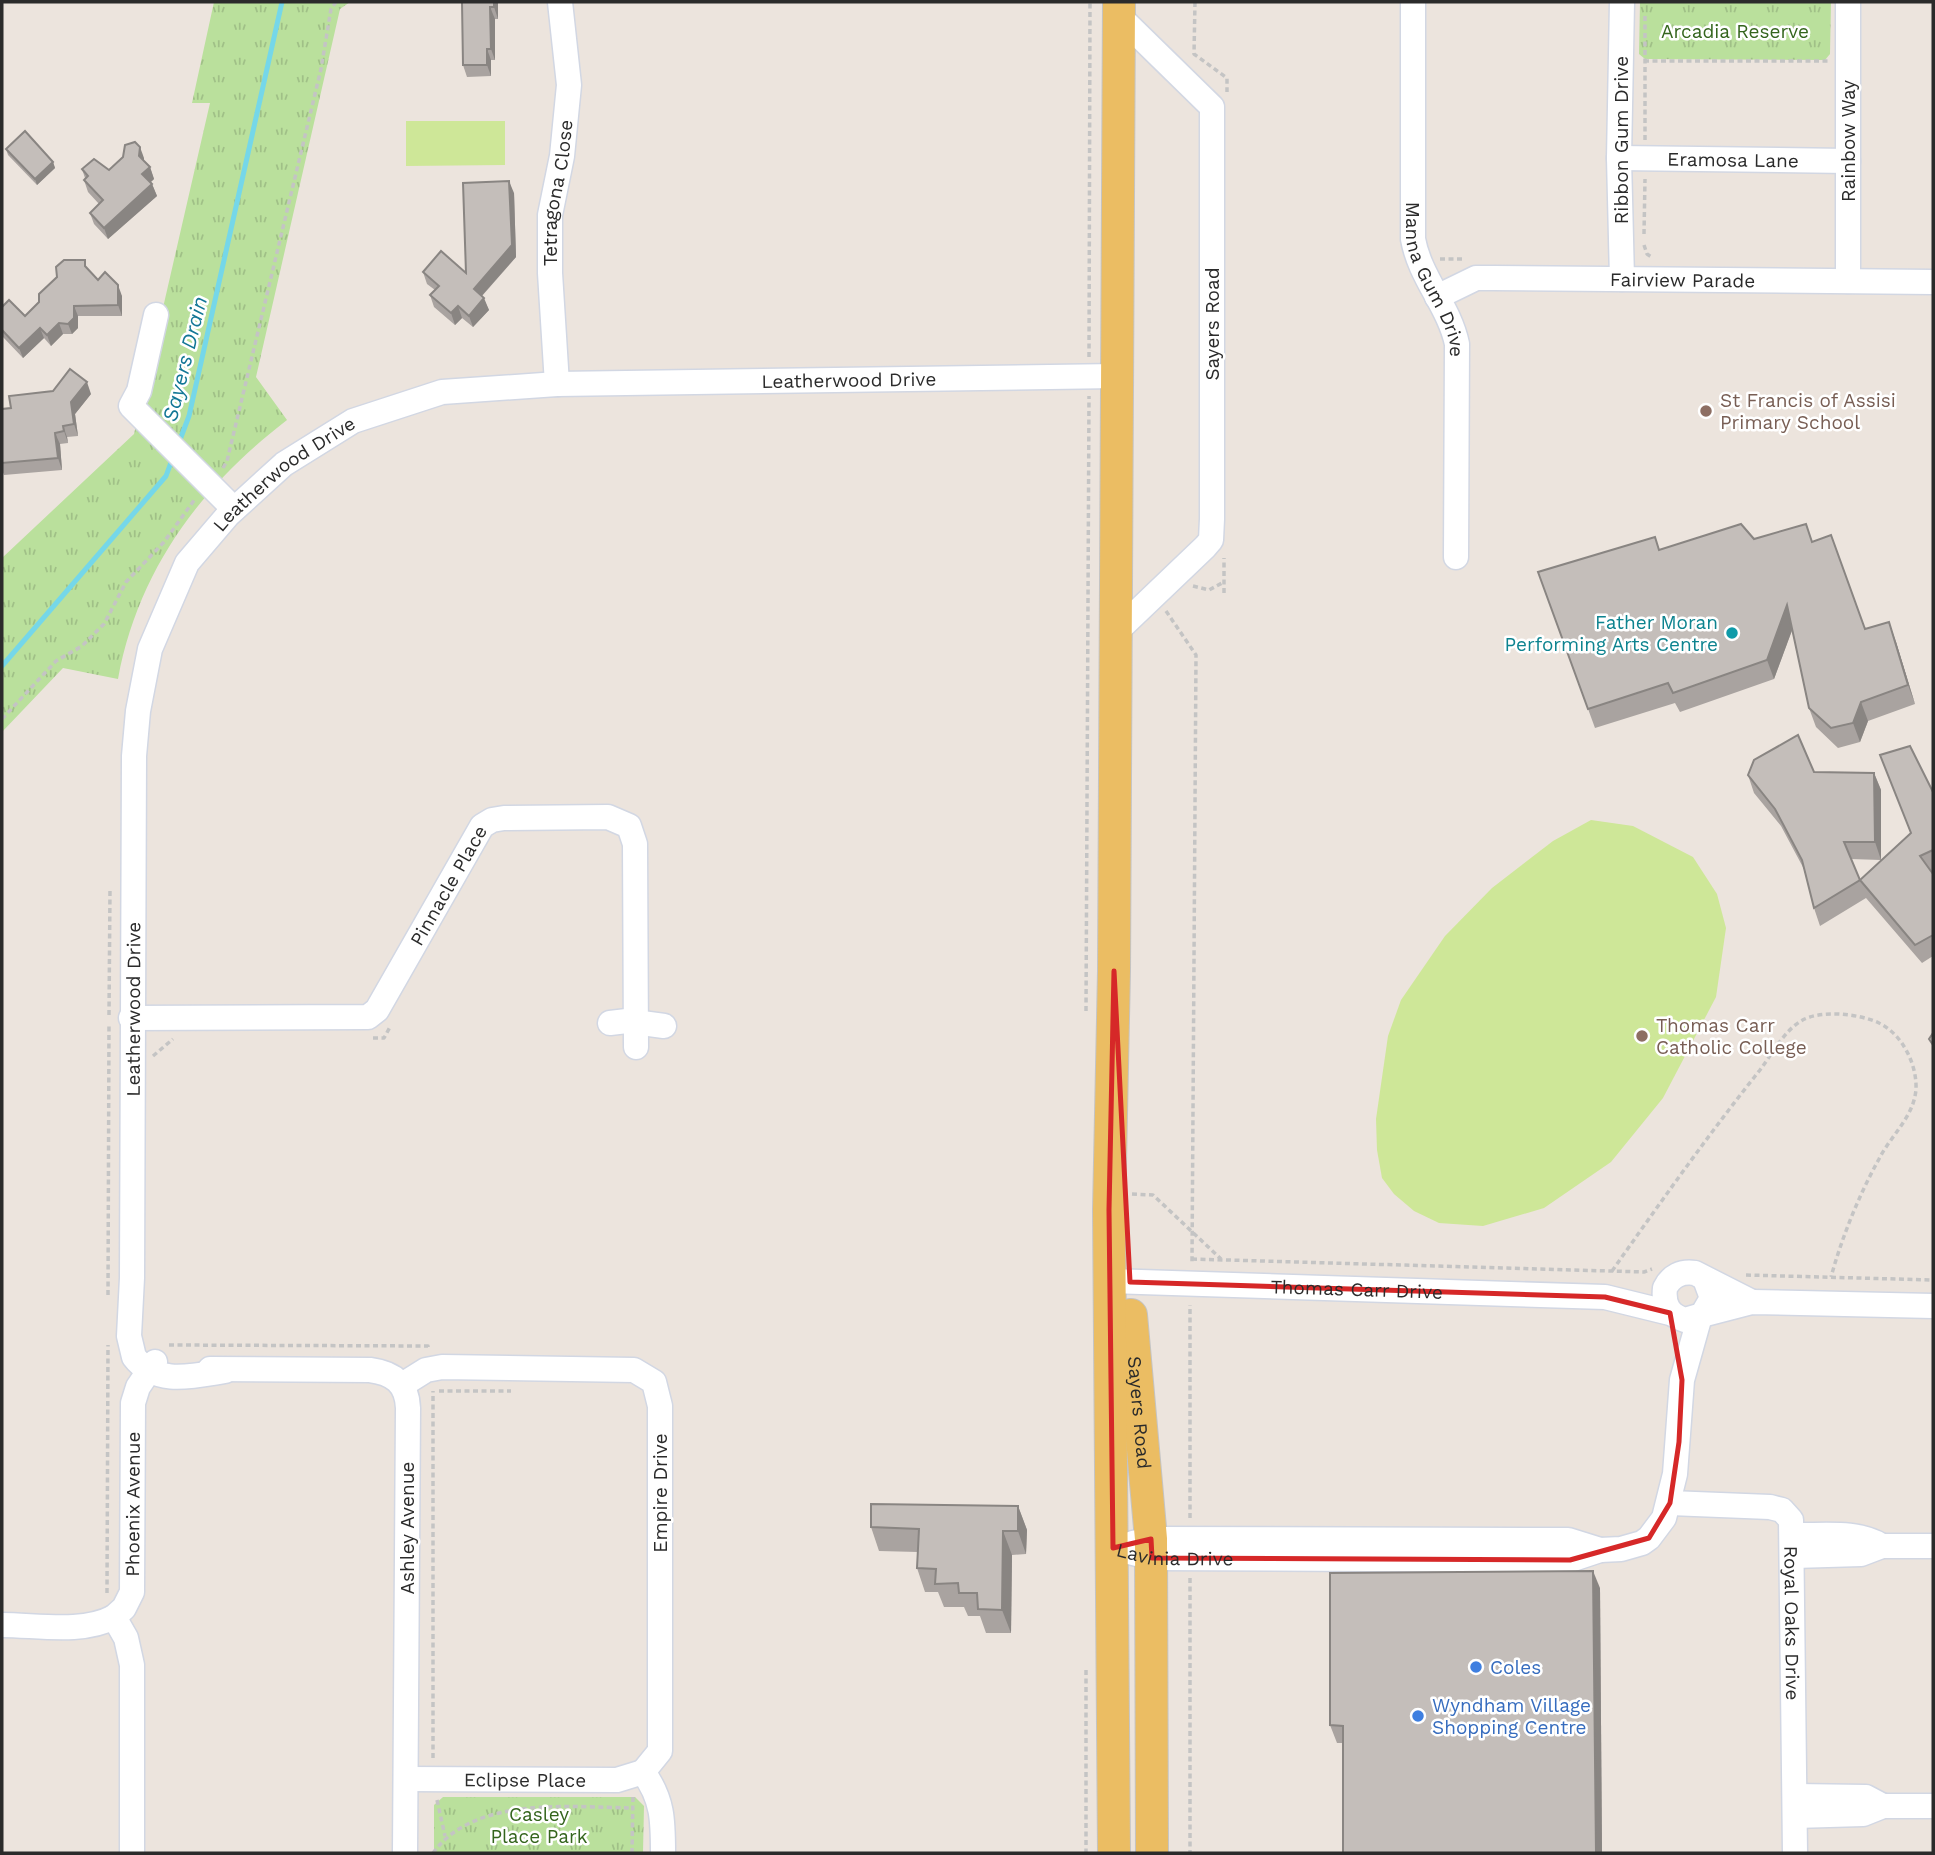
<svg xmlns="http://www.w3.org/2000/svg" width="1935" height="1855" font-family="'Work Sans',sans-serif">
	<defs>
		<pattern id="park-tufts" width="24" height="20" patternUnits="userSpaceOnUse" patternTransform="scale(1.75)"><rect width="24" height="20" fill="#bae09c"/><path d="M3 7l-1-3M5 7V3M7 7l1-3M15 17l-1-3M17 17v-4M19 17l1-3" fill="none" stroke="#a0c087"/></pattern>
	</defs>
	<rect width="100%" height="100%" fill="#ece4dd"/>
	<g fill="url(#park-tufts)">
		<path d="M214,2H350L340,9L256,377L287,420C201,486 138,570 118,679L63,668L2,732V558L134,434L210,103H192Z"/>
		<polygon points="1640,2 1831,2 1830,54 1825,60 1645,59 1639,54"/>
		<polygon points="443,1797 635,1797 644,1806 643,1853 434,1853 434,1805"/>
	</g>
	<g fill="#cee798">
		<polygon points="406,121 505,121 505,165 406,166"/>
		<polygon points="1591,820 1633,826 1693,857 1717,894 1726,928 1716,997 1663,1098 1611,1162 1544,1208 1483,1226 1439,1223 1414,1211 1394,1194 1382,1178 1377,1150 1376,1119 1388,1036 1401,1000 1445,936 1492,888 1553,841"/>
	</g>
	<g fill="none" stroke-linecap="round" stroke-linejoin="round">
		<g stroke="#75d7e9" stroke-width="5">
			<polyline points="178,445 189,416 282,2"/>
			<polyline points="2,666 166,476 173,457"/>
		</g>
		<g stroke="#d2d7e3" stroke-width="27">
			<g id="minor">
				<path id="s1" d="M1413,2V239C1420,278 1449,306 1457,344L1456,557"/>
				<polyline points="1622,2 1619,158 1622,279"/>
				<path id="s2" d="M1619,158L1848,161"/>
				<polyline points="1848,281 1848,2"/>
				<path id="s3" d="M1437,297L1476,278H1493L1933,282"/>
				<polyline points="156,315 139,391 131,406 234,509"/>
				<path id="s4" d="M557,384L550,273V215L562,156L569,85L560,2"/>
				<polyline points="1116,632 1205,547 1211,540 1212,519 1212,107 1119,16"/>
				<path id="s5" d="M131,1018L368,1017L377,1010L482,826L492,820L504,818L608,817L629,826L635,844L636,1047"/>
				<polyline points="610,1023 627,1021 664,1026"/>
				<path d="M1705,1279L1712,1298L1702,1315L1685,1320C1669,1315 1663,1305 1665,1288C1671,1276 1681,1271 1695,1273L1752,1302"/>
				<path id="s6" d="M1110,1281L1605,1297L1670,1313"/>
				<polyline points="1702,1315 1752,1302 1933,1306"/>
				<path d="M210,1369L370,1370C393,1373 407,1383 408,1408L405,1853"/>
				<path id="s7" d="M225,1371C193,1376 156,1386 134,1357L129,1336L132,1278L134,756L138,711L150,649L187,563L228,515L284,464L353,421L442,392L557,384L1117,376"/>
				<path d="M402,1385L426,1370L442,1367L634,1370L654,1382L660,1406V1751L643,1772C663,1799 663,1821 663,1853"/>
				<path id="s8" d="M1670,1503L1770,1507L1782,1510L1791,1520L1795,1853"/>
				<path d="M1792,1535C1821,1536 1857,1530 1882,1546"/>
				<polyline points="1133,1543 1151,1539 1568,1540 1600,1550"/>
				<path id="s9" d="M1113,1548L1152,1558L1570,1560L1600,1550L1621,1549L1642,1543L1649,1538L1664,1518L1675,1474L1682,1380L1700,1316"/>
				<polyline points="1794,1556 1861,1554 1882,1546 1933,1546"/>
				<path d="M2,1625C37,1625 82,1634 114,1617"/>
				<path id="s10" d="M406,1779L617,1780L643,1772"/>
				<polyline points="1795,1796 1866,1797 1883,1806"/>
				<polyline points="1795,1816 1863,1814 1883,1806 1933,1806"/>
				<path id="s11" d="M132,1853V1665L126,1638L114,1617L124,1608L132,1592L133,1403L138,1387L155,1362"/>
			</g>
		</g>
		<g stroke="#c4c4c4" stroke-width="34">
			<g id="major">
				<path id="s12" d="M1131,1315L1151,1539L1152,1853"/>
				<polyline points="1114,1853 1109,1210 1114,971 1119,2"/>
			</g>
		</g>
		<g stroke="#c4c4c4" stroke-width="3.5" stroke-dasharray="5 3.5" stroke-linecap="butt">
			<polyline points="1195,2 1194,54 1227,78 1227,92"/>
			<polyline points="1644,61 1829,61"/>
			<polyline points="1645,140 1645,14"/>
			<polyline points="1644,234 1645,179"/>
			<polyline points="1644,245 1647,254 1653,258"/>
			<polyline points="1440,259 1463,259"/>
			<polyline points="1089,357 1090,2"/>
			<polyline points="223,468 227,461 321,69 331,9 336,2"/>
			<polyline points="1193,586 1209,590 1224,582"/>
			<polyline points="1224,593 1224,558"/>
			<polyline points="1166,611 1196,655 1192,1262"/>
			<polyline points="2,719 56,661 82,646 104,624 126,582 164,542 195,499"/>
			<polyline points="1086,1011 1089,396"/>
			<polyline points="109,1015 110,889"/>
			<polyline points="373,1038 384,1038 390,1027"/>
			<polyline points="153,1056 173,1039"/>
			<polyline points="1132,1194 1153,1195 1221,1259"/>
			<polyline points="1192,1259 1644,1272 1652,1269"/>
			<path d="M1612,1271C1660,1203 1708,1135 1760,1070C1772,1054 1784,1031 1801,1021C1820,1009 1860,1014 1879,1023C1902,1034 1917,1064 1916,1089C1914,1117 1891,1135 1879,1159C1859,1195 1842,1237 1831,1277"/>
			<polyline points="1746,1275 1933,1280"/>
			<polyline points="108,1295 109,1023"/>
			<polyline points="169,1345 428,1346 428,1349"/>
			<polyline points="439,1391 511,1391"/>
			<polyline points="1190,1518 1190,1305"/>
			<polyline points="1190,1578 1190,1853"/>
			<polyline points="107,1593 108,1345"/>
			<polyline points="1086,1670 1086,1853"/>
			<polyline points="433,1758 433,1391"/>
			<polyline points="437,1800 445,1836"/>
			<path d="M433,1853C474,1796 569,1807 631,1808"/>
			<polyline points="632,1853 633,1796"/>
		</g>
		<use href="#minor" stroke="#fff" stroke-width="24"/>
		<use href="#major" stroke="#ebbd63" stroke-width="32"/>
	</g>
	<g fill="#a9a3a0">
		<polygon points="462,2 498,2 498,19 495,19 495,60 491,60 491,76 467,77 463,65"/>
		<polygon points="6,149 53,162 55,168 37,185 8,155"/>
		<polygon points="144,158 144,161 150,167 154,179 151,182 152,184 157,196 108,239 94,224 90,213 99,204 88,192 84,180 85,178 82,169 109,170"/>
		<polygon points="514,193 516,257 482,296 489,310 473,327 462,318 455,325 434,307 430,295 435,290 427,284 423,272 466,273"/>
		<polygon points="88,269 98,280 122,296 122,316 78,316 78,328 72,334 63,334 51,346 44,338 23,358 2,336 2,307 25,316 39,302"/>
		<polygon points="91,394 75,414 78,436 67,437 68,443 60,444 62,470 4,475 2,470 2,409"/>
		<polygon points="1754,539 1812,542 1865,629 1896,642 1915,704 1868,721 1860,742 1838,748 1816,727 1809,708 1792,630 1774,679 1680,712 1675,703 1595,728 1538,572 1660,550"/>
		<polygon points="1814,772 1874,773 1881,790 1881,860 1851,859 1860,880 1910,834 1933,792 1933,871 1932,872 1933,874 1933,956 1922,963 1866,898 1820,926 1814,908 1805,871 1781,826 1754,793 1748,775"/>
		<polygon points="1018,1506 1027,1530 1026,1554 1012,1555 1011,1633 986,1633 980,1616 968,1616 964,1607 944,1607 938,1592 925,1592 917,1568 918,1552 879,1551 871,1527"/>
		<polygon points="1600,1588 1602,1853 1343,1853 1343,1743 1337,1743 1330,1725"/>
	</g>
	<g fill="#898582">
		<polygon points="494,2 498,2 498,19 494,7"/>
		<polygon points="490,7 495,19 495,60 491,49"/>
		<polygon points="487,49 491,60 491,76 487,65"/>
		<polygon points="140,147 144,158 144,167 139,156"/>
		<polygon points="53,162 55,168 37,185 35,179"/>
		<polygon points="150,167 154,179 146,186 142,174"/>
		<polygon points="509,181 514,193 516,257 478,300 474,289"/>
		<polygon points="152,184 157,196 108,239 104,228"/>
		<polygon points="118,285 122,296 122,316 118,305"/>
		<polygon points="484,298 489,310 473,327 469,316"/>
		<polygon points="74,306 78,316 78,328 72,334 68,324"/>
		<polygon points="458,306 462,318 455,325 451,313"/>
		<polygon points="59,323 63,334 51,346 47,335"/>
		<polygon points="40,328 44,338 23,358 19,348"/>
		<polygon points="87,382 91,394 75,414 78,436 74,424 71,402"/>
		<polygon points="63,426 67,437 68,443 64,431"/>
		<polygon points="55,433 60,444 62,470 58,458"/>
		<polygon points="1787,605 1794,625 1774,679 1767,660"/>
		<polygon points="1889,622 1896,642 1915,704 1908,685"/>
		<polygon points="1861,702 1868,721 1860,742 1853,723"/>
		<polygon points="1874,773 1881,790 1881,860 1875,842"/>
		<polygon points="1018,1506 1027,1530 1026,1554 1018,1531"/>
		<polygon points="1003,1531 1012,1555 1011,1633 1002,1610"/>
		<polygon points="1593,1571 1600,1588 1602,1853 1596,1853"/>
	</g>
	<g fill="#c4beba" stroke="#898582" stroke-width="2">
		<polygon points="462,2 494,2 494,7 490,7 491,49 487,49 487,65 463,65"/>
		<polygon points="25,131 53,162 35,179 6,149"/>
		<polygon points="135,142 140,147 139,156 150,167 142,174 152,184 104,228 90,213 103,200 84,180 88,176 82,169 94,159 109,170 123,157 125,145"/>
		<polygon points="509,181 512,245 474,289 484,298 469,316 458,306 451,313 430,295 439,286 423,272 441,251 466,273 463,183"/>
		<polygon points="64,260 85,260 85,266 98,280 105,272 118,285 118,305 74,306 74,318 68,324 59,323 47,335 40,328 19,348 2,330 2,307 9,300 25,316 39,302 39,294 57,277 56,267"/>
		<polygon points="70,369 87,382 71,402 74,424 63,426 64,431 55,433 58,458 2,463 2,409 11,408 9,396 53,391"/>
		<polygon points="1741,524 1754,539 1806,524 1812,542 1831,535 1865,629 1889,622 1908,685 1861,702 1853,723 1831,728 1809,708 1787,605 1767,660 1673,693 1668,683 1588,709 1538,572 1655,537 1659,550"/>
		<polygon points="1798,735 1814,772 1874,773 1875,842 1844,842 1860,880 1814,908 1802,860 1775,809 1748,775 1754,760"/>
		<polygon points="1910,746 1933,792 1933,850 1920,856 1933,874 1933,935 1915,945 1860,880 1911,833 1880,755"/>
		<polygon points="1933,1033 1933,1045 1929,1039"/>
		<polygon points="871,1504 1018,1506 1018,1531 1003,1531 1002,1610 978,1609 977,1593 959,1593 958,1583 935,1584 936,1569 917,1568 919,1529 871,1527"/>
		<polygon points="1593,1571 1596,1853 1343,1853 1343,1726 1330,1725 1330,1573"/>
	</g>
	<path fill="none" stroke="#d62828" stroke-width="5" stroke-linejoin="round" d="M1114,971L1130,1282L1605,1297L1670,1313L1682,1380L1679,1442L1670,1503L1649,1538L1570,1560L1152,1558L1151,1539L1113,1548L1109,1210Z"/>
	<g fill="#8d6e63" stroke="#fff" stroke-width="2.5">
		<circle cx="1706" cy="411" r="7"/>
		<circle cx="1642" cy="1036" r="7"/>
	</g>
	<circle fill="#0f9aa8" stroke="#fff" stroke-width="2.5" cx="1732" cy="633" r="7"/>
	<g fill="#3f7fe0" stroke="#fff" stroke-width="2.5">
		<circle cx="1476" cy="1667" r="7"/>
		<circle cx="1418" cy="1716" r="7"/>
	</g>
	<g text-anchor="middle" stroke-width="5" stroke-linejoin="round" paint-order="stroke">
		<g font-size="19" fill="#34651d" stroke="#fff">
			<text x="1735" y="38">Arcadia Reserve</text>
			<text x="539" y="1821">Casley<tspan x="539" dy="22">Place Park</tspan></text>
		</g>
		<g font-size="19" fill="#2b2b2b" stroke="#fff">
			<text transform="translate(1621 140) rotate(-90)" y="7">Ribbon Gum Drive</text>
			<text transform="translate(1848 141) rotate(-90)" y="7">Rainbow Way</text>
			<text dy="7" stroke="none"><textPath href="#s2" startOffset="114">Eramosa Lane</textPath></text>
			<text dy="7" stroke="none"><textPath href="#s4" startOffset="192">Tetragona Close</textPath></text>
			<text dy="7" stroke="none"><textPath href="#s1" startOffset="282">Manna Gum Drive</textPath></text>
			<text dy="7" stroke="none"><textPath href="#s3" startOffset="250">Fairview Parade</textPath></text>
			<text transform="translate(1212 324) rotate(-90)" y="7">Sayers Road</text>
			<text dy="7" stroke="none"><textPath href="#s7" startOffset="1622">Leatherwood Drive</textPath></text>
			<text dy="7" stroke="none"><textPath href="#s7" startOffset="1034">Leatherwood Drive</textPath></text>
			<text dy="7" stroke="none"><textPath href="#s5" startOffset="392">Pinnacle Place</textPath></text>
			<text dy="7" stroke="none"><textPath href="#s7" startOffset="446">Leatherwood Drive</textPath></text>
			<text dy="7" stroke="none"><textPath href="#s6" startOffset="247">Thomas Carr Drive</textPath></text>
			<text dy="7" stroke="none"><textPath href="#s12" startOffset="98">Sayers Road</textPath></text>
			<text transform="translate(660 1493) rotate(-90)" y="7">Empire Drive</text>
			<text dy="7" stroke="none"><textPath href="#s11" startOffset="359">Phoenix Avenue</textPath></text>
			<text transform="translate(407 1528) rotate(-90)" y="7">Ashley Avenue</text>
			<text dy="7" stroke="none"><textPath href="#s9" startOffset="63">Lavinia Drive</textPath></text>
			<text dy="7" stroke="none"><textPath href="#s8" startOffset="229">Royal Oaks Drive</textPath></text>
			<text dy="7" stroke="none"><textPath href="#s10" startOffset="119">Eclipse Place</textPath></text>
		</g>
		<g font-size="19" fill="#785e54" stroke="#fff" text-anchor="start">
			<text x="1720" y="407">St Francis of Assisi<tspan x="1720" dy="22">Primary School</tspan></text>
			<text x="1656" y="1032">Thomas Carr<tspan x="1656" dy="22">Catholic College</tspan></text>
		</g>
		<g font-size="19" fill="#0d838f" stroke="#fff" text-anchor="end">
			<text x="1718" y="629">Father Moran<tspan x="1718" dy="22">Performing Arts Centre</tspan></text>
		</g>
		<g font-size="19" fill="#366cbe" stroke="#fff" text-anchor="start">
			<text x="1490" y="1674">Coles</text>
			<text x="1432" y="1712">Wyndham Village<tspan x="1432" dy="22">Shopping Centre</tspan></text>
		</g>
		<g font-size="21" font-style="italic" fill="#137796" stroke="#fff">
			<text transform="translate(185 359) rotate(-76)" y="7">Sayers Drain</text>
		</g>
	</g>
	<rect width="1935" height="1855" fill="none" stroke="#2b2b2b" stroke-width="7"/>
</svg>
